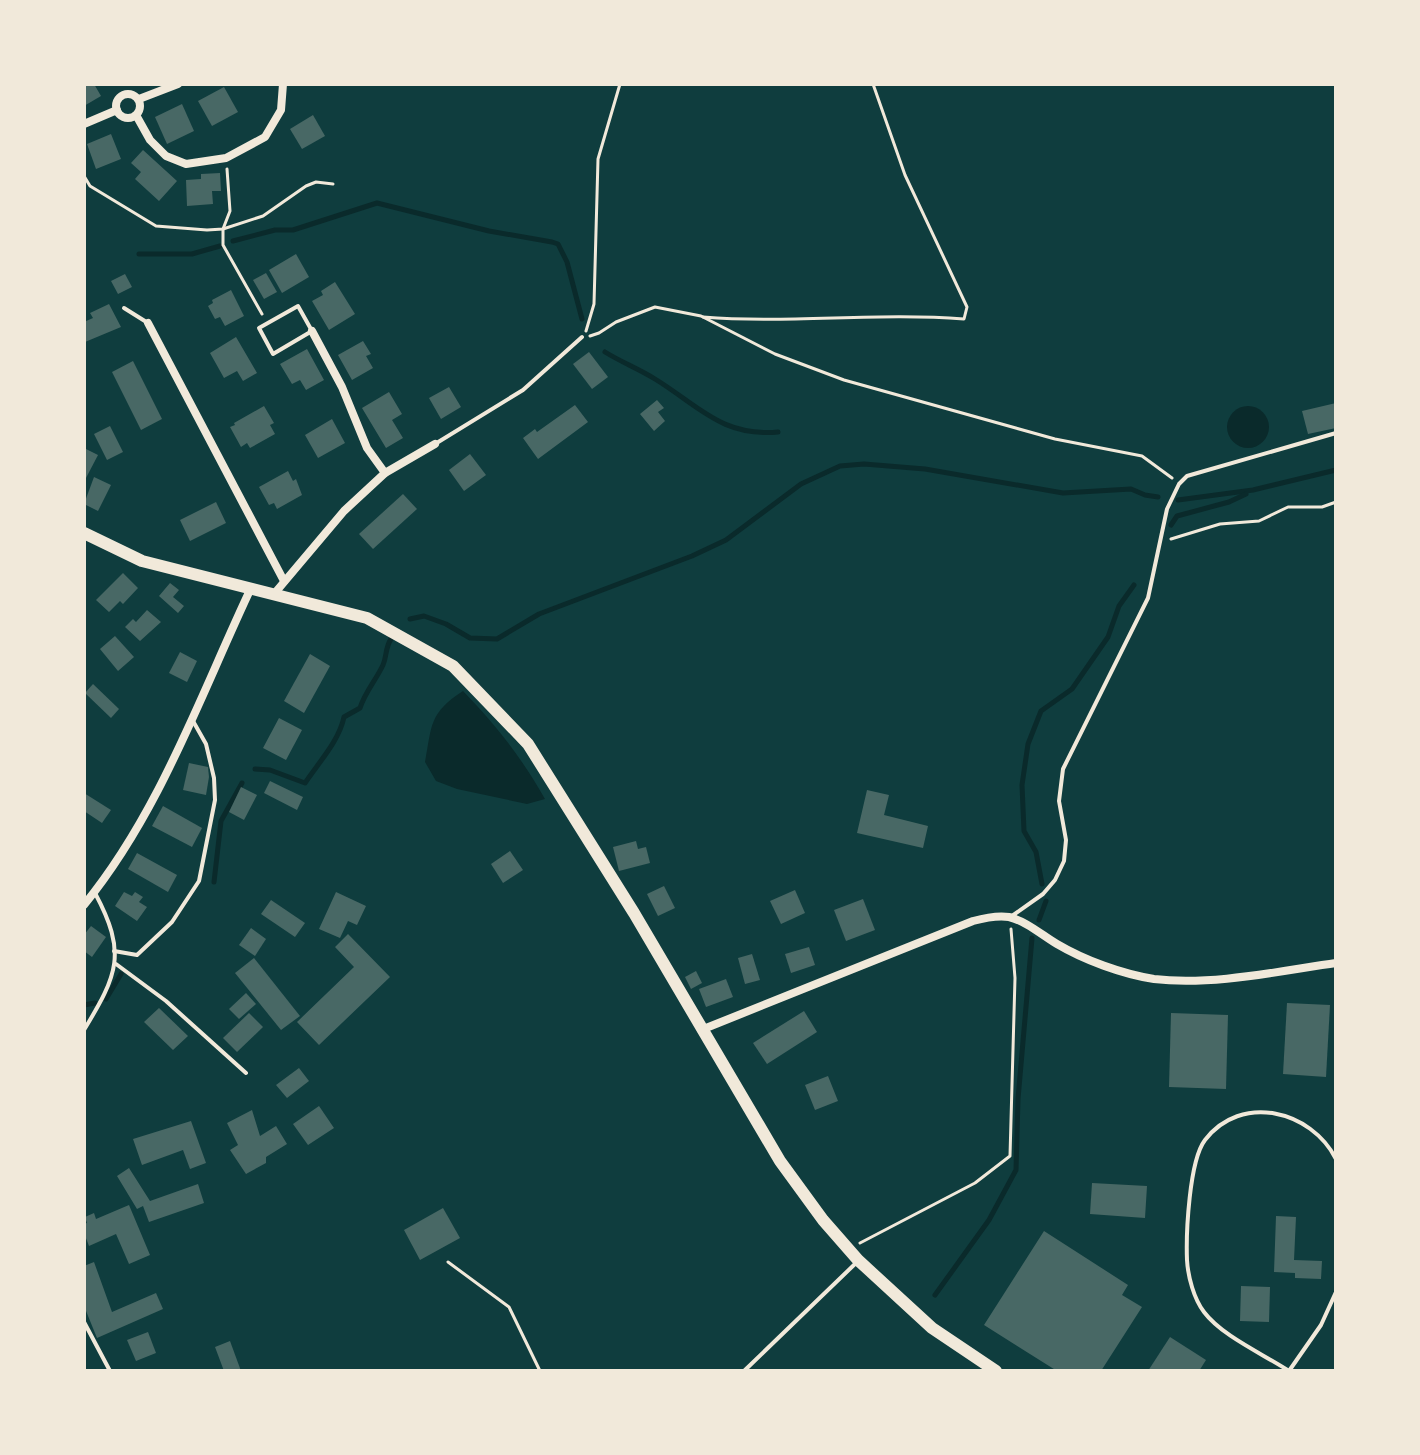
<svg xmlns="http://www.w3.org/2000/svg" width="1420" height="1455" font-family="'PT Sans Narrow',sans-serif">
	<rect width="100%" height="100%" fill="#0f3d3e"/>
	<g fill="#0a2a2b">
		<circle cx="1248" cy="427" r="21"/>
		<path d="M463,691C497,726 521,757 545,799L527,804L457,789L436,781L425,762C432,725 429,713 463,691Z"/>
	</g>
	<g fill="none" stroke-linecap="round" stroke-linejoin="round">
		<g stroke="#0a2a2b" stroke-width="5">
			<polyline points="233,241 275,230 293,230 377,203 489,231 552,242 558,244 567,262 582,319"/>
			<polyline points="139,254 192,254 220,246"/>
			<path d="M605,352C621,362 639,369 655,379C699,406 722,437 778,432"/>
			<polyline points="1178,500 1253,490 1336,470"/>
			<polyline points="1171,525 1177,516 1229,502 1246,494"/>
			<polyline points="410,619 424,616 446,624 470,638 497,639 539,614 692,556 726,540 801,484 840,466 864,464 925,469 1063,493 1131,489 1145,495 1158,497"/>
			<path d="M255,769L270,770L305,783C319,762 339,741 344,717L360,708C365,692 376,680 383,665C387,656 385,648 391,639"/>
			<polyline points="214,882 221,821 242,783"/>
			<polyline points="1042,884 1036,852 1024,831 1022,785 1028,744 1041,711 1072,689 1108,637 1119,606 1134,585"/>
			<polyline points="1039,920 1046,901"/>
			<polyline points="106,999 121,974"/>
			<polyline points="84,1005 95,1003"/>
			<polyline points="935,1295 989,1220 1016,1170 1018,1099 1032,938"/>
		</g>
	</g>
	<g fill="#486865">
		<polygon points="84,84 94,84 101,96 84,106"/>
		<polygon points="224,87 238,112 212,126 198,101"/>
		<polygon points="182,104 194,131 167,144 155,117"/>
		<polygon points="313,115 325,136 302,149 290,129"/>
		<polygon points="111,134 121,159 96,169 87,144"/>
		<polygon points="143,150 177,181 159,201 135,179 141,172 131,163"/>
		<polygon points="220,173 221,191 212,191 213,204 187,206 186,180 201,179 201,174"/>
		<polygon points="296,254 309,277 282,293 269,270"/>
		<polygon points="266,273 277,292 264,299 253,280"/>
		<polygon points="125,274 132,287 118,294 111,281"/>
		<polygon points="335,282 355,314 329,330 312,301 323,295 321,291"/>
		<polygon points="231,290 244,316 225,326 220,317 215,319 208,306 213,303 212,300"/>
		<polygon points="109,304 121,327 85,342 84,322 93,318 90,313"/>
		<polygon points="236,337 257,373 243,381 237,371 224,378 210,353"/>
		<polygon points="363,341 371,354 366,356 373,368 352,380 338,355"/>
		<polygon points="307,349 324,380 306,390 300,380 292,384 280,364"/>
		<polygon points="589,352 608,377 592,389 573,364"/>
		<polygon points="133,361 162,419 141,430 112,372"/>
		<polygon points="449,387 461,407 441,419 429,398"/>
		<polygon points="389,392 402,414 392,420 403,438 386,448 362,408"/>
		<polygon points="657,400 664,408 658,412 665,421 654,431 640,414"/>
		<polygon points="1336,403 1336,428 1308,434 1302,411"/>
		<polygon points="575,405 588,422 538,459 523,438 535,429 537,432"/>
		<polygon points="264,406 274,423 270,425 275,434 250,448 247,443 241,447 230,427 235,425 234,423"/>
		<polygon points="332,419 345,443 318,458 305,435"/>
		<polygon points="110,426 123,452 107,460 94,434"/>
		<polygon points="84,448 98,455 86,478 84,477"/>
		<polygon points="470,454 486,475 464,491 449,470"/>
		<polygon points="288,471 293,481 296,479 302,495 277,509 274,503 269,505 259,487"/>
		<polygon points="94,477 111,485 98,511 84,504"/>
		<polygon points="403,494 417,509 373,549 359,534"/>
		<polygon points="216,502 226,523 190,541 180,520"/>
		<polygon points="123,573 138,588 123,604 120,601 109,612 96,600"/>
		<polygon points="170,583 179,590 173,597 184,606 178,613 159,596"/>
		<polygon points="147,610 161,622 140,641 125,627 133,619 136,622"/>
		<polygon points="115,636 134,657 118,671 100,649"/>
		<polygon points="180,652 197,661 187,682 169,673"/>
		<polygon points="310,654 330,666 304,713 284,701"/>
		<polygon points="93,684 119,709 111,718 85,693"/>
		<polygon points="279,718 302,730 286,760 263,748"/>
		<polygon points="189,763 208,767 209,777 206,795 183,790"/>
		<polygon points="270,781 303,797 297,810 264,793"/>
		<polygon points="241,787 257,795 244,820 229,812"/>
		<polygon points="867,790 889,795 884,815 928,826 923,848 857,833"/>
		<polygon points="84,793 111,810 102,823 84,811"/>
		<polygon points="163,806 202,828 192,847 152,826"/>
		<polygon points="636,841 638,849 646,847 650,863 619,871 613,847"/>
		<polygon points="510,851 523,870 503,883 491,864"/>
		<polygon points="137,853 177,875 168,892 128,869"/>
		<polygon points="664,886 675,908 658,916 647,894"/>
		<polygon points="795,890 805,913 781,924 770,901"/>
		<polygon points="124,892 132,896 135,892 143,897 139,902 147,907 137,921 115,906"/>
		<polygon points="336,892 366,906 357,925 348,921 340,938 319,929"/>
		<polygon points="863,899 875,930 846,941 834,910"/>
		<polygon points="271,900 305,923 295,937 261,914"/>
		<polygon points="91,926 106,937 92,957 84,951 84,935"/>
		<polygon points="251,928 266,939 255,956 239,945"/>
		<polygon points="348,934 390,977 319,1045 297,1022 354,967 335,947"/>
		<polygon points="809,947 815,965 791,973 785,954"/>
		<polygon points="752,954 760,980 745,984 738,958"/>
		<polygon points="254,958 300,1016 281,1030 235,973"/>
		<polygon points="696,971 702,983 691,989 685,977"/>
		<polygon points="726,979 733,997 706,1007 699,989"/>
		<polygon points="246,993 256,1004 239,1019 229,1009"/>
		<polygon points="1287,1003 1330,1005 1326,1077 1283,1074"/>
		<polygon points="159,1008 188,1036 173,1050 144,1022"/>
		<polygon points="804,1011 817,1032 767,1064 753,1043"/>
		<polygon points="249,1013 263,1027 237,1052 223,1038"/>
		<polygon points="1171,1013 1228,1015 1226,1089 1169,1087"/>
		<polygon points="299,1068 309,1081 287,1098 276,1085"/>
		<polygon points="828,1076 838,1101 815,1110 805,1085"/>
		<polygon points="319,1106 334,1128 308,1145 293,1124"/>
		<polygon points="252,1110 260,1136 276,1126 287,1144 266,1157 266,1163 246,1174 230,1150 238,1145 227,1123"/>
		<polygon points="191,1121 206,1163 190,1169 183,1150 142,1165 133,1139"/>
		<polygon points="129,1168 150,1201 198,1184 204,1203 149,1222 143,1206 137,1209 117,1176"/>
		<polygon points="1092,1183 1147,1186 1145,1218 1090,1214"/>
		<polygon points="129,1205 150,1255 129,1264 116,1234 89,1246 84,1233 84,1224 87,1223 85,1217 94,1213 96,1219"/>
		<polygon points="443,1208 460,1238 420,1260 404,1230"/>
		<polygon points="1276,1216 1296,1217 1294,1260 1322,1261 1321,1279 1295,1278 1295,1273 1274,1272"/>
		<polygon points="1044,1231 1128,1285 1122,1295 1142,1307 1101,1371 1057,1371 984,1325"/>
		<polygon points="94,1262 112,1312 156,1293 163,1309 97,1338 84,1306 84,1266"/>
		<polygon points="1241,1286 1270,1287 1269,1322 1240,1321"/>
		<polygon points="148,1332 156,1353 136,1361 127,1340"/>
		<polygon points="1170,1337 1206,1360 1199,1371 1148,1371"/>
		<polygon points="230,1341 241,1371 224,1371 215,1347"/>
	</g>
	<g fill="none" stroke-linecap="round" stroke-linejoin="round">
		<g stroke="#f1e9da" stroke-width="3">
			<polyline points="227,169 230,211 223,229 223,245 262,314"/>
			<polyline points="84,176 90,186 156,226 207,230 223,229 263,216 306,186 316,182 333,184"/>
			<path d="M703,317C790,324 877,312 964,319L967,307L905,175L873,84"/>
			<polyline points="586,331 594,304 598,159 620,84"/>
			<polyline points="590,336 599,333 616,322 655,307 701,316 775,354 844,380 1055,439 1142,456 1172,478"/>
			<polyline points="1171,539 1220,524 1259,521 1288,507 1322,507 1336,502"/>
			<polyline points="860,1243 975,1183 1010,1156 1015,978 1011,929"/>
			<polyline points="448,1262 509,1307 540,1371"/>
		</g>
		<g stroke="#f1e9da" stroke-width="4">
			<polygon points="298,306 312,331 273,354 259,328"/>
			<polyline points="124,308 148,323"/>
			<polyline points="435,444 523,390 582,337"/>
			<polyline points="1012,916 1043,894 1055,880 1064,861 1066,840 1059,801 1063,769 1148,598 1167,509 1179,484 1187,476 1336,433"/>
			<polyline points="114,951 137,955 172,922 199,881 215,800 214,778 206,744 193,721"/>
			<polyline points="116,964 166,1001 246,1073"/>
			<path d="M84,1030C118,974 127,953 95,893"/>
			<polyline points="84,1322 110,1371"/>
			<polyline points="744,1371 857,1262"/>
			<path d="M1289,1371C1263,1354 1222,1336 1204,1312C1194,1299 1188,1277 1187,1260C1186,1234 1189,1161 1205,1140C1241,1093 1311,1110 1336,1159"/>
			<polyline points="1289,1371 1321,1325 1336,1292"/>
		</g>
		<g stroke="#f1e9da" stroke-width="8">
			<circle cx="128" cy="106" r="12"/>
			<polyline points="139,99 178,84"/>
			<polyline points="136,115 150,140 166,156 186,164 226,158 265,137 281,110 283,84"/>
			<polyline points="84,124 117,110"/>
			<polyline points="148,323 284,581"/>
			<polyline points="312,331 342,387 367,448 385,473"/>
			<polyline points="274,594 344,511 385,473 435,444"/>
			<path d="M84,905C160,812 200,696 251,588"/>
			<path d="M701,1030L973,921C984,918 997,915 1009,917C1026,921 1042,935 1057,944C1084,960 1122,974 1154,979C1211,986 1280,971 1336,963"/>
		</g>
		<polyline stroke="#f1e9da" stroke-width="12" points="84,533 142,561 367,618 453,666 528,744 634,913 780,1161 823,1220 858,1260 932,1328 996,1371"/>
	</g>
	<rect width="1420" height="1455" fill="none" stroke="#f1e9da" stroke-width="172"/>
</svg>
